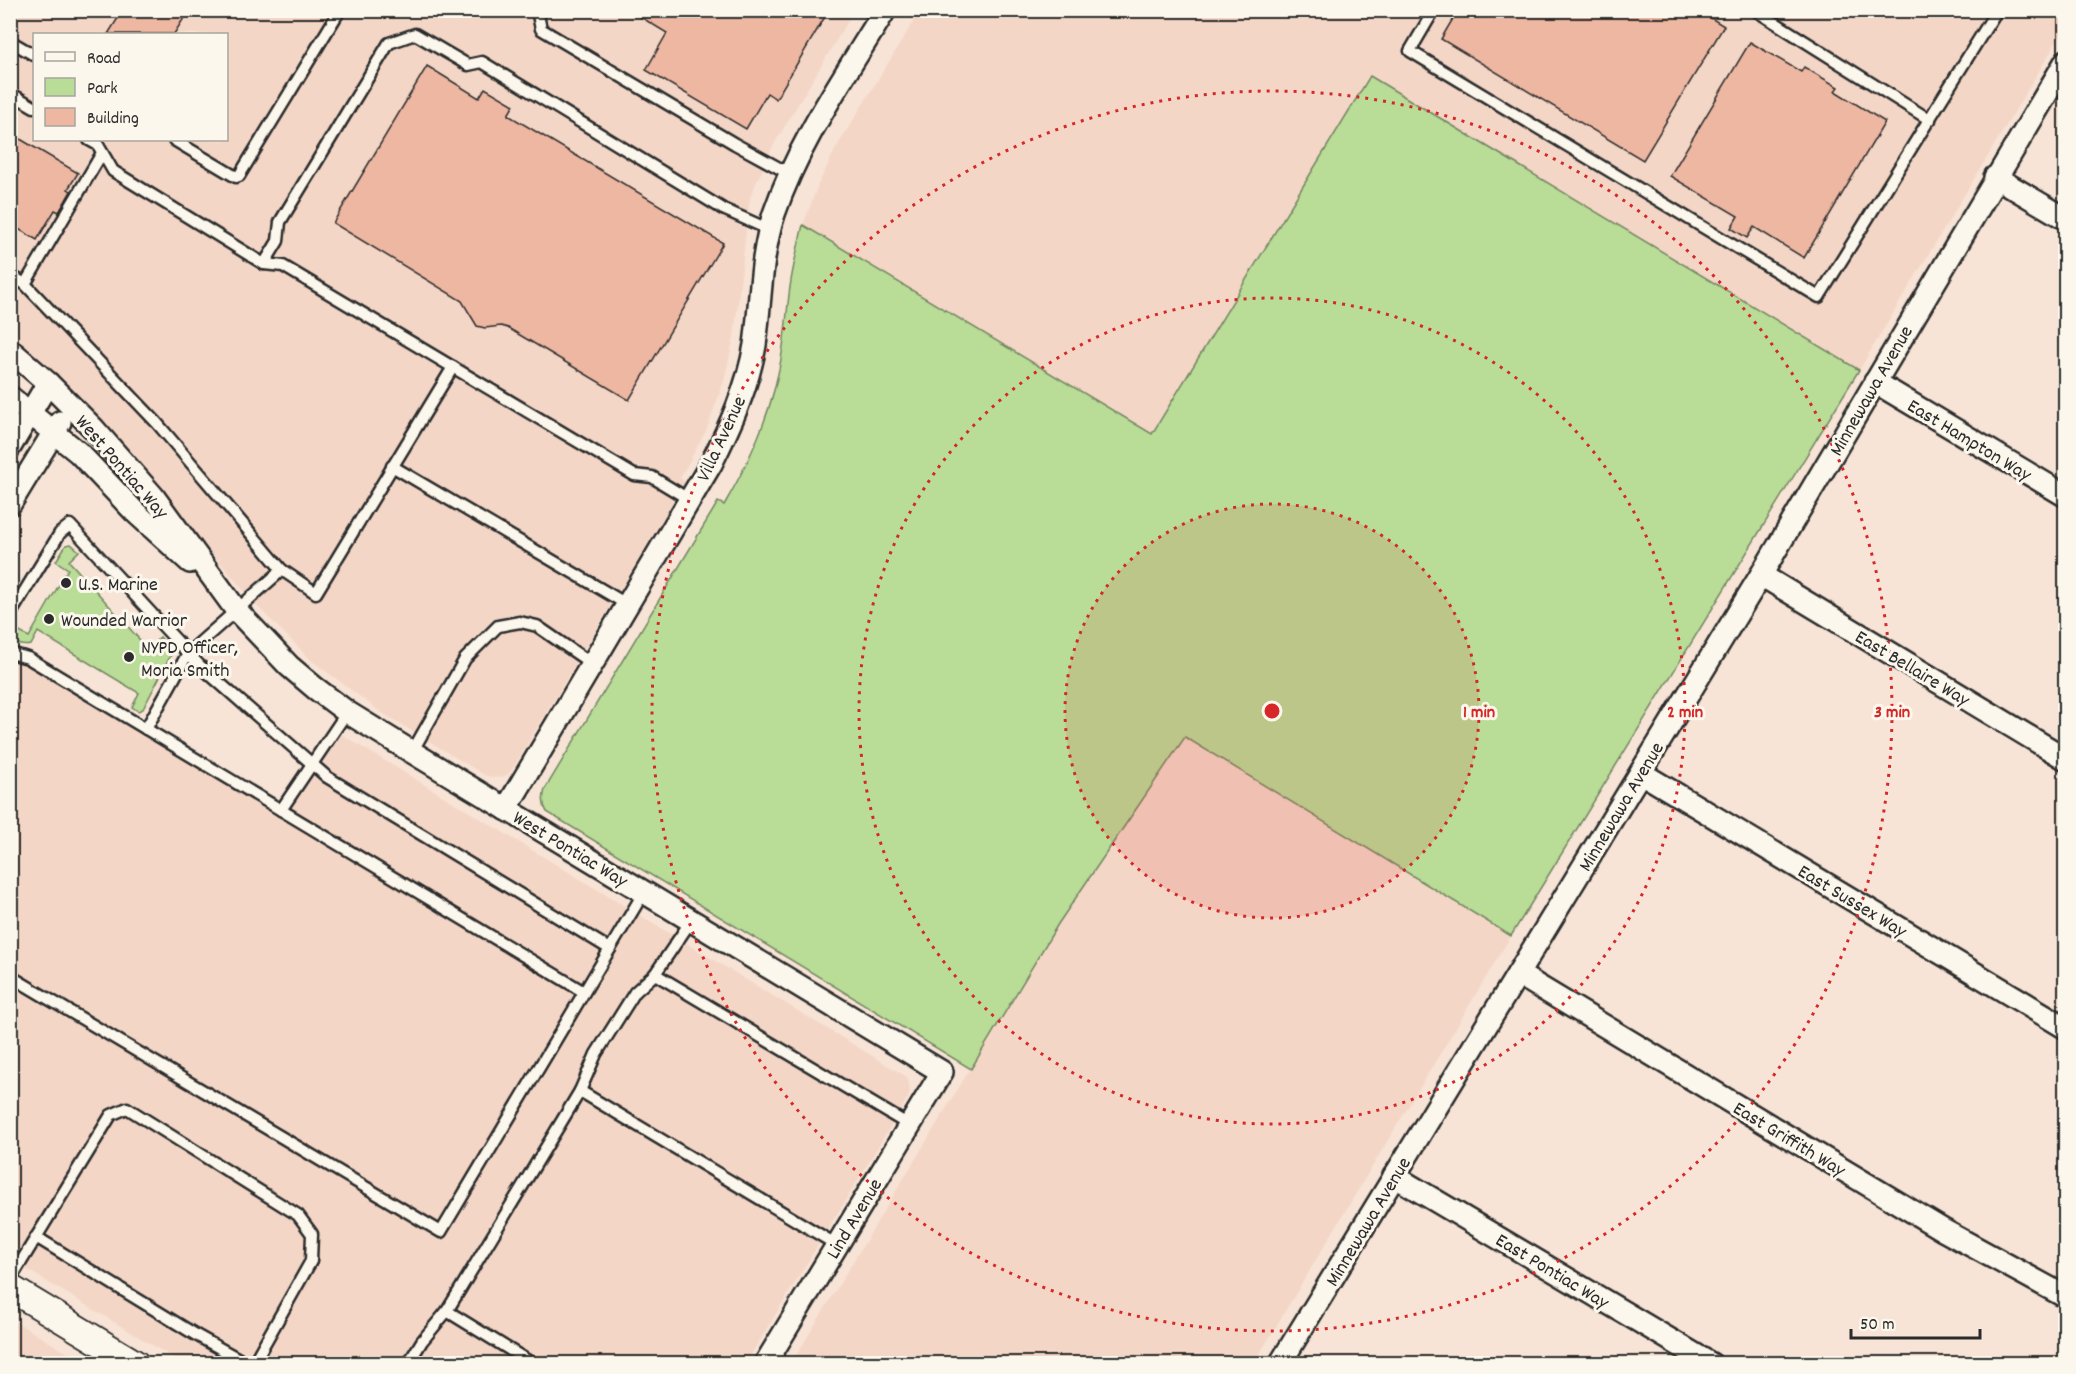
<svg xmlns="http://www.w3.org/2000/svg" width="2076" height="1374" font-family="Dekko,sans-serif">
	<rect width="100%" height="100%" fill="#f7e4d6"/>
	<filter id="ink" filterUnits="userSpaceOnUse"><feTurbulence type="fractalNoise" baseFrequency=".0167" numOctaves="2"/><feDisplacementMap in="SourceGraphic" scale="12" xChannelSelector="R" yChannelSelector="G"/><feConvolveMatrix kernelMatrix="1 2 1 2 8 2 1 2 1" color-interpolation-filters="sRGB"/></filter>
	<g filter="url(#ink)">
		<g fill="#f4d6c6" fill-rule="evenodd">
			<path d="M10,11H854L773,146L750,197L734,337L724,381L707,429L680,478L685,482L512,770L507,775L500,778L486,776L379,711L311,660L258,607L88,409L11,335ZM34,34H226V140H34Z"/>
			<polygon points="920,11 2065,11 2065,28 1859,370 1370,76 1152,434 803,225 818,185 836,148"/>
			<polygon points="10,653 281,810 334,730 907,1077 910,1091 908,1098 746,1363 182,1363 11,1260"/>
			<polygon points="1184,737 1511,936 1254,1363 791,1364 1058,924"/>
			<polygon points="11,1319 84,1363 11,1363"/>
		</g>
		<g fill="#b9dc97" stroke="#728461" stroke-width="1.5">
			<path d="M1370,76L1859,370L1511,936L1185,737L1058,924L971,1069L547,812C542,804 543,798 545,789L718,502L724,505C748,464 768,421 778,374C785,345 786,316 790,287C793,266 798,246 803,225L1152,434Z"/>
			<path d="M71,544L79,551L69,561L148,649L160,637L172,653L143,709L138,711L132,707L139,693L38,632L31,645C22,647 17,644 11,638V633L14,629L29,637L68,569L56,561L66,545Z"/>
		</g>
		<g fill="#eeb7a2" stroke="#2b2b2b" stroke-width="1.5">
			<polygon points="123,10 189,10 174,34 108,34"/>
			<polygon points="629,10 829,10 776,99 767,93 746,129 646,70 667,33"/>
			<polygon points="1458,10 1698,10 1724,26 1643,160 1441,39"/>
			<polygon points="1750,42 1801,72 1804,67 1838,87 1835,91 1885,122 1804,258 1754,227 1747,238 1731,228 1738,216 1670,176"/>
			<polygon points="427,66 479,98 485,88 514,105 508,115 723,243 629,400 508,328 501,326 485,328 477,326 462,301 333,223"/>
			<polygon points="10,133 78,173 68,189 71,191 59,212 55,210 37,240 10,224"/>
		</g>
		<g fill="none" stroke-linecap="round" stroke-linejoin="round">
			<g stroke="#2b2b2b" stroke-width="15">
				<g id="service">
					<polyline points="537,10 541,29 735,144 790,174"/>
					<polyline points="1434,10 1410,51 1819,297 1997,10"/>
					<polyline points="1755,10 1930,120"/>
					<polyline points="10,41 34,55"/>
					<polyline points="10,93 34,107"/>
					<polyline points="89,140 98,145 113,171 264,264 283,266 634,475 652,477 690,500"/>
					<polyline points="174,140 236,177 239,176 340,10"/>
					<polyline points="264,264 278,241 280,222 389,43 415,34 468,65 482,62 723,209 770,230"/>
					<polyline points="10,275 25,284 157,423 282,570 316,593 453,367"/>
					<polyline points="25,284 102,153"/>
					<polyline points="392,466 628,605"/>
					<polyline points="10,615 60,533 70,525 199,665 327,777 610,949"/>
					<polyline points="10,653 28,658 584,992"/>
					<polyline points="146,729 188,653 282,570"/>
					<polyline points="412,752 465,659 498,626 520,622 537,626 592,664"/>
					<polyline points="281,810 347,712"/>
					<polyline points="655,974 909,1125"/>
					<polyline points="10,976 441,1232 644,892"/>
					<polyline points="580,1091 596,1054 635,992 655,974 691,921"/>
					<polyline points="36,1237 196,1335 248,1364"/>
					<polyline points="10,1280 111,1115 127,1108 298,1215 312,1234 311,1261 253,1364"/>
					<polyline points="408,1364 422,1341 447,1311"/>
					<polyline points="533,1364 447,1311 580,1091 837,1245"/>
				</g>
			</g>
			<g stroke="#2b2b2b" stroke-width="26">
				<g id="minor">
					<polyline points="1995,177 2066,219"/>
					<polyline points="10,350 48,383 94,429 153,496 237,611 289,666 315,688 347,712 412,752 942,1072 765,1364"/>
					<polyline points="1875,382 2066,496"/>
					<polyline points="10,397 79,453 135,512 190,562"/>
					<polyline points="10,447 48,383"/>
					<polyline points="10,504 60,422"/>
					<polyline points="1761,575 2066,759"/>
					<polyline points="1641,773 2066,1028"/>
					<path d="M506,809L711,464C730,426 748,387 755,345C761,301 760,257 774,214C799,141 845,76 885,10"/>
					<polyline points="1518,974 1943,1230 2066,1297"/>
					<polyline points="1394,1176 1711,1364"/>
					<polyline points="1280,1364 1761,575 2066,61"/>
				</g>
			</g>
			<g stroke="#2b2b2b" stroke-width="30">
				<polyline id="tertiary" points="10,1288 136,1364"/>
			</g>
			<use href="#service" stroke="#fbf7ec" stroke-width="10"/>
			<use href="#minor" stroke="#fbf7ec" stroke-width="21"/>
			<use href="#tertiary" stroke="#fbf7ec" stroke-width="26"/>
		</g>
	</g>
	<circle cx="1272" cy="711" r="207" fill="#d62828" fill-opacity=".12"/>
	<g fill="none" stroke="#d62828" stroke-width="3" stroke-dasharray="3 6">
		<circle cx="1272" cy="711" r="207"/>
		<circle cx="1272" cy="711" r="413"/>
		<circle cx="1272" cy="711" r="620"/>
	</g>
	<g fill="#2b2b2b" stroke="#fbf7ec" stroke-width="2">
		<circle cx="66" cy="583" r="6"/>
		<circle cx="49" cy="619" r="6"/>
		<circle cx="129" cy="657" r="6"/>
	</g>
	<g text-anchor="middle" stroke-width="6" stroke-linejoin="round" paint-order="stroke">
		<g font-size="20" fill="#2b2b2b" stroke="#fbf7ec">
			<text transform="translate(1870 390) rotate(-60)" y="7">Minnewawa Avenue</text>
			<text transform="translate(720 438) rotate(-65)" y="7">Villa Avenue</text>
			<text transform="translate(1970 439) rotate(31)" y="7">East Hampton Way</text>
			<text transform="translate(123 466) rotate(49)" y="7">West Pontiac Way</text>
			<text transform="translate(1913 667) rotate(31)" y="7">East Bellaire Way</text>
			<text transform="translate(1620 806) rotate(-59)" y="7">Minnewawa Avenue</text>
			<text transform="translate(571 848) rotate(31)" y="7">West Pontiac Way</text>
			<text transform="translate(1853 900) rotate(31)" y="7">East Sussex Way</text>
			<text transform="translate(1790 1138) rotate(31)" y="7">East Griffith Way</text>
			<text transform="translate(853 1218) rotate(-59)" y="7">Lind Avenue</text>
			<text transform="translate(1367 1221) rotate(-59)" y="7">Minnewawa Avenue</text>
			<text transform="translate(1553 1270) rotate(31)" y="7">East Pontiac Way</text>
		</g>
		<g font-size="20" fill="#2b2b2b" stroke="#fbf7ec" text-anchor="start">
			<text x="78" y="590">U.S. Marine</text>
			<text x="61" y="626">Wounded Warrior</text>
			<text x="141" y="653">NYPD Officer,<tspan x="141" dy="23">Moria Smith</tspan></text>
		</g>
	</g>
	<circle cx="1272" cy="711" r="9" fill="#d62828" stroke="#fbf7ec" stroke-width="3"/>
	<g font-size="18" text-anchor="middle" font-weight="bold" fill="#d62828" stroke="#fbf7ec" stroke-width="6" stroke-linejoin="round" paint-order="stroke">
		<text x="1479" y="717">1 min</text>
		<text x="1685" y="717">2 min</text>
		<text x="1892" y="717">3 min</text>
	</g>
	<rect width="2076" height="1374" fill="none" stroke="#fbf7ec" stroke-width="36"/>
	<rect x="18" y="18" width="2040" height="1338" fill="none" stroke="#2b2b2b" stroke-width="2" filter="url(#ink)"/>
	<rect x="33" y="33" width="195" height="108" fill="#fbf7ec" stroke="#a8a59f" stroke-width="1.5"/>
	<rect x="45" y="52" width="30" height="9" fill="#fbf7ec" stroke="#a8a59f" stroke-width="1.5"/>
	<text x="87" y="63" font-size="18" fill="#2b2b2b">Road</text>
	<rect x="45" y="78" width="30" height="18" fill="#b9dc97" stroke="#a8a59f" stroke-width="1.5"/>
	<text x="87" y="93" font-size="18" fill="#2b2b2b">Park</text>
	<rect x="45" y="108" width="30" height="18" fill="#eeb7a2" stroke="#a8a59f" stroke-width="1.5"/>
	<text x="87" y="123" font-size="18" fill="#2b2b2b">Building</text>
	<path d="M1851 1329v9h129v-9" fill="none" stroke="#2b2b2b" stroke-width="3"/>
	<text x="1860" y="1329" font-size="18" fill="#2b2b2b" stroke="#fbf7ec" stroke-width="4.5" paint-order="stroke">50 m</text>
</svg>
